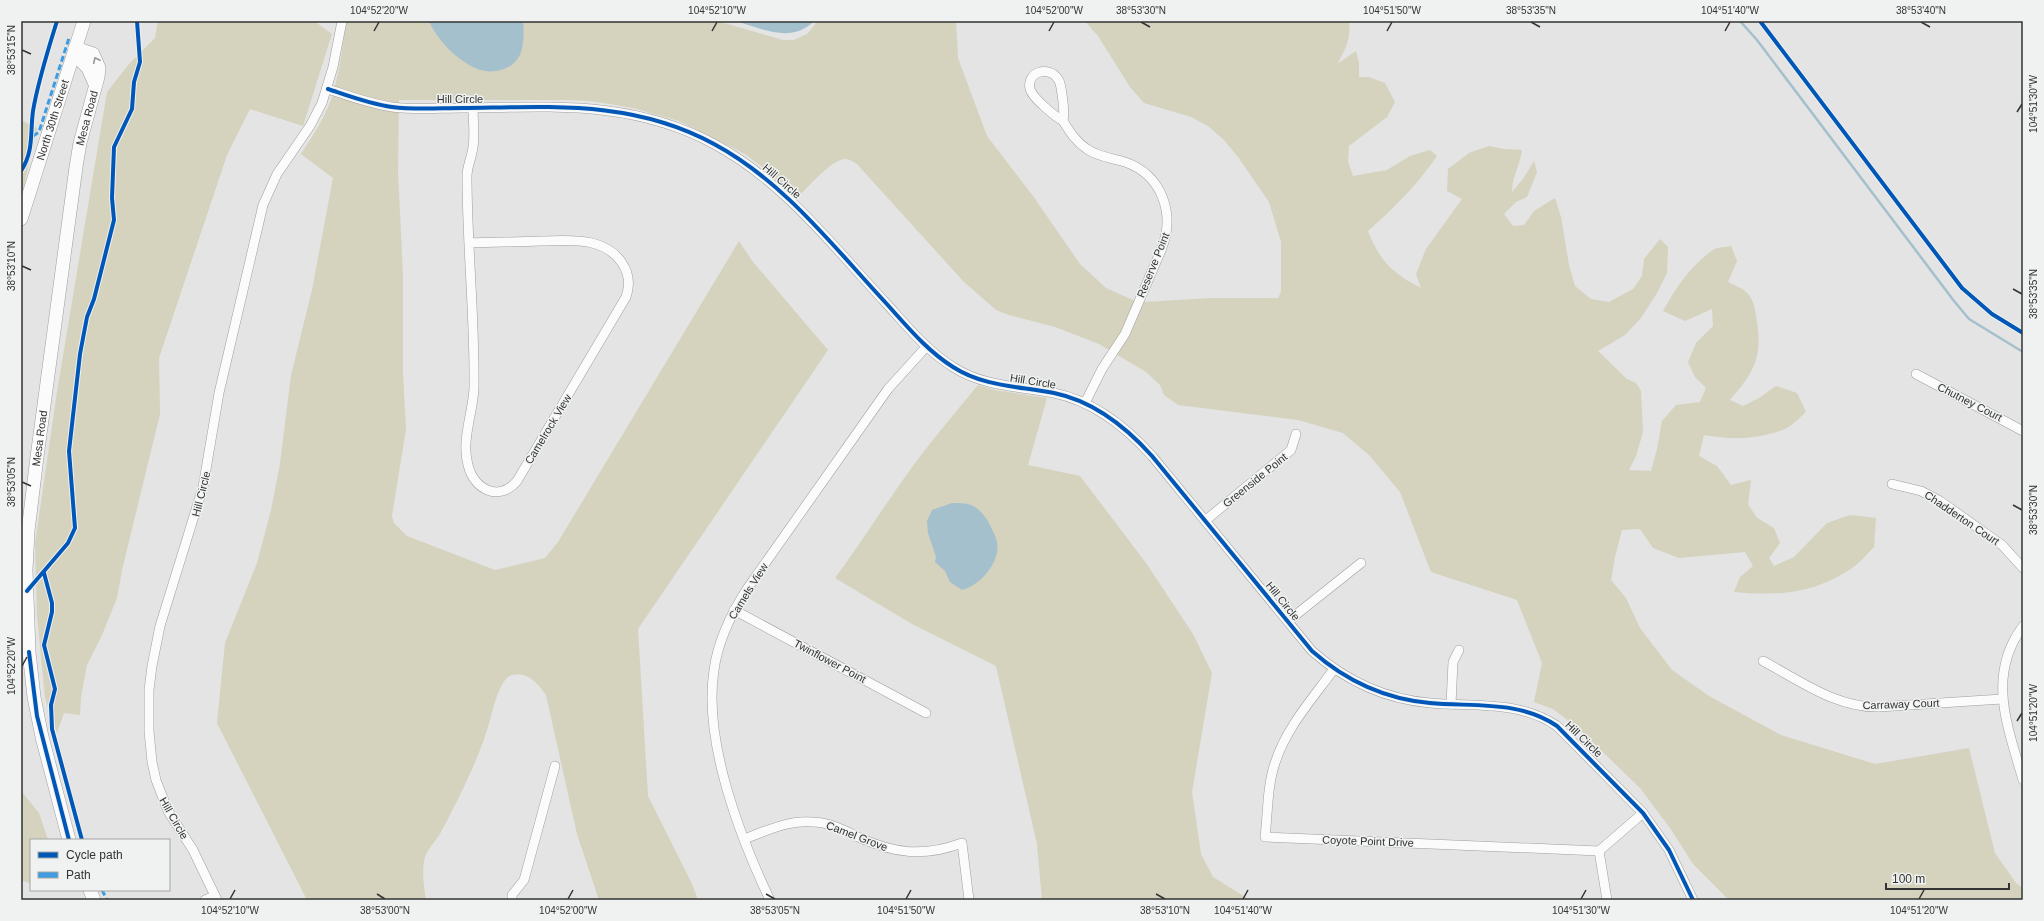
<svg xmlns="http://www.w3.org/2000/svg" width="2044" height="921" font-family="Arial,sans-serif">
	<rect width="100%" height="100%" fill="#e3e4e3"/>
	<g fill="#d5d2be">
		<polygon points="158,21 314,21 332,34 303,126 250,109 227,155 159,358 160,414 122,570 117,598 102,635 87,665 81,697 80,715 64,713 57,733 45,698 37,616 35,544 57,392 107,92 129,64 155,38"/>
		<path d="M346,21H717L783,40H794L807,34L818,21H956L958,58L987,136L1033,196L1080,264L1106,288L1133,300L1145,302L1211,298H1278L1281,292V242L1269,202L1238,157L1224,140L1208,126L1191,117L1144,103L1130,87L1098,36L1085,21H1349C1351,38 1346,49 1337,64L1356,51L1359,63V77H1369L1385,83L1395,102L1387,117L1349,146L1348,161L1353,176L1387,170L1410,156L1430,150L1437,156C1417,185 1394,208 1368,231C1379,260 1393,274 1421,288L1416,274L1426,249L1462,199L1447,191L1448,169L1469,153L1489,146L1504,149L1522,150C1520,165 1512,177 1512,192L1523,179L1534,161L1537,172L1527,197L1516,202L1504,214L1513,226L1524,225L1534,211L1555,198L1561,217L1569,265L1575,286L1591,299L1609,302L1633,289L1642,276L1644,259L1660,239L1668,247L1667,273L1657,293L1641,318L1625,335L1598,351L1627,379L1636,383L1641,391L1643,432L1636,456L1629,470L1651,471L1657,449L1662,421L1676,405L1700,402L1706,388L1695,377L1688,362L1696,343L1713,326L1712,309L1685,321L1663,311C1675,289 1691,265 1713,250C1717,247 1726,247 1731,246L1737,261L1728,282C1733,285 1740,287 1745,291C1752,296 1755,307 1756,316C1763,355 1756,370 1730,400L1743,406L1759,398L1776,386L1797,393L1806,412C1800,417 1794,424 1787,428C1760,440 1732,440 1704,435L1699,456L1717,466L1731,485L1751,480L1748,504L1757,518L1774,528L1780,543L1769,558L1774,566L1794,557L1827,523L1850,515L1876,518L1874,547C1867,554 1860,563 1852,568C1813,594 1780,596 1734,592L1740,577L1753,566L1745,552L1679,558L1653,548L1640,529L1622,530L1615,557L1611,580L1626,598L1640,628L1672,670L1709,696L1781,735L1875,764L1969,748L1995,853L2016,883L2023,888V900H1729L1693,864L1670,828L1640,788L1578,728L1553,709L1534,702L1542,663L1517,600L1431,572L1400,492L1370,456L1343,433L1298,420L1178,405L1164,395L1160,385L1146,372L1099,344L1055,327L1009,315L996,310L963,281L857,164C853,161 849,159 845,159C832,159 807,188 797,198L761,166L745,154L679,121L633,108L591,101L565,100H399L398,173L403,275V375L406,429L392,516L394,523L407,536L495,570L545,558L558,542L739,241L753,262L828,350L638,629L648,796L692,884L698,900H599L577,834L546,695C538,684 528,671 512,675C500,678 493,709 490,720C479,759 460,796 441,832C436,841 426,850 424,861C422,873 424,888 426,900H307L217,723L225,643L257,563L271,510L280,464L291,375L312,290L333,178L301,154C312,137 324,119 331,100C339,75 343,47 346,21Z"/>
		<polygon points="21,120 37,128 21,199"/>
		<path d="M978,385L995,390L1047,398L1028,465L1080,476L1146,563L1193,634L1212,673L1192,792L1201,854L1213,877L1250,900H1042L1037,844L996,666L912,624L835,578C861,543 884,506 910,470C931,441 955,413 978,385Z"/>
		<polygon points="21,791 39,813 48,840 31,840 31,884 21,880"/>
	</g>
	<g fill="#a4c0cd">
		<path d="M429,21H523C524,31 524,42 521,52C515,70 492,76 475,68C456,59 438,41 429,21Z"/>
		<path d="M736,21H814C791,44 763,29 736,21Z"/>
		<path d="M952,503C958,503 965,503 971,505C979,508 986,517 990,525C992,530 996,536 997,542C1001,562 980,586 962,590L950,582L945,571L935,562L936,557L928,533L927,521L932,510Z"/>
	</g>
	<g fill="none" stroke-linecap="round" stroke-linejoin="round">
		<polyline stroke="#a4c0cd" stroke-width="2.5" points="1740,21 1757,40 1954,301 1969,319 2023,352"/>
		<g stroke="#9d9e9d" stroke-width="10">
			<g id="street">
				<path d="M328,89C349,96 370,104 392,107C415,110 440,108 463,108C552,107 633,100 714,144C783,181 832,245 885,302C906,325 926,350 953,367C984,387 1019,386 1054,393C1093,401 1126,427 1152,456L1312,651C1346,681 1384,699 1430,703C1473,707 1519,700 1557,726L1643,813L1669,850L1693,900"/>
				<path d="M1063,121C1055,116 1033,99 1030,89C1026,72 1049,65 1058,79C1061,83 1061,89 1062,94C1063,103 1065,111 1063,121C1070,132 1076,142 1087,149C1098,157 1113,158 1125,162C1162,175 1175,213 1162,248L1125,334L1102,369L1085,403"/>
				<path d="M469,243C493,242 516,242 540,241C557,241 575,239 592,243C617,249 635,271 626,297L517,481C499,502 474,490 468,465C461,440 473,413 474,388C475,317 467,247 467,176C467,166 472,157 473,147C475,134 473,120 473,107"/>
				<polyline points="1916,374 2023,431"/>
				<polyline points="1892,484 1921,491 1940,501 2002,545 2023,568"/>
				<polyline points="1206,520 1291,450 1296,434"/>
				<polyline points="734,610 926,713"/>
				<polyline points="1288,621 1361,563"/>
				<path d="M2023,626C1986,676 2008,727 2023,780"/>
				<path d="M1763,661C1799,680 1836,708 1879,707L2002,699"/>
				<path d="M1334,669C1313,698 1286,728 1275,763C1267,787 1268,812 1265,837L1599,851L1643,813"/>
				<polyline points="1451,704 1453,662 1459,650"/>
				<path d="M744,839C766,831 788,820 812,822C829,822 844,830 858,837C895,854 924,857 962,843L969,900"/>
				<polyline points="1599,851 1607,900"/>
				<polyline points="205,900 215,896"/>
				<polyline points="217,900 193,850 168,811 156,780 152,762 149,731 149,690 152,666 160,626 203,487 219,393 263,205 277,174 310,126 322,103 333,67 342,21"/>
				<polyline points="512,900 512,895 524,880 555,766"/>
				<path d="M770,900C740,837 703,741 714,670C718,640 731,614 747,589L888,389L926,347"/>
			</g>
		</g>
		<g stroke="#9d9e9d" stroke-width="14">
			<g id="secondary">
				<polyline points="75,48 80,60 88,68 95,84"/>
				<path id="s1" d="M21,219L84,21"/>
				<path id="s2" d="M69,840L42,737L34,697L29,652L26,570L28,531L37,457L76,167L80,143L98,77L99,68L93,54L75,48"/>
				<polyline points="90,890 94,900"/>
			</g>
		</g>
		<use href="#street" stroke="#fbfbfb" stroke-width="9"/>
		<use href="#secondary" stroke="#fbfbfb" stroke-width="13"/>
		<g stroke="#3e9de2" stroke-width="3" stroke-dasharray="6 3" stroke-linecap="butt">
			<polyline points="33,136 39,132 69,38"/>
			<polyline points="102,890 107,900"/>
		</g>
		<g stroke="#eff2f0" stroke-width="6">
			<g id="cycleway">
				<polyline points="1760,21 1962,288 1992,314 2023,333"/>
				<path d="M328,89C349,96 370,104 392,107C415,110 440,108 463,108C552,107 633,100 714,144C783,181 832,245 885,302C906,325 926,350 953,367C984,387 1019,386 1054,393C1093,401 1126,427 1152,456L1312,651C1346,681 1384,699 1430,703C1473,707 1519,700 1557,726L1643,813L1669,850L1693,900"/>
				<path d="M21,171C34,151 30,133 33,111C38,81 48,50 57,21"/>
				<polyline points="44,573 52,603 52,612 44,645 55,689 51,705 52,729 82,840"/>
				<polyline points="27,591 68,543 75,528 69,451 80,354 87,317 94,299 114,220 112,198 114,147 132,109 134,82 140,62 137,21"/>
				<polyline points="29,652 37,716 69,840"/>
			</g>
		</g>
		<use href="#cycleway" stroke="#0057b8" stroke-width="4"/>
	</g>
	<defs><path id="oneway-chevron" d="M-2-3.5L2.5 0L-2 3.5" fill="none" stroke-width="1.6" stroke-linecap="round" stroke-linejoin="round"/></defs>
	<use stroke="#969796" href="#oneway-chevron" transform="translate(96 60) rotate(-115)"/>
	<path fill="none" stroke="#323332" stroke-width="1.5" d="M1141,22L1150,27M1531,22L1540,27M1921,22L1930,27M374,31L379,22M712,31L717,22M1049,31L1054,22M1387,31L1392,22M1725,31L1730,22M22,50L31,54M2017,112L2022,104M22,266L31,270M2013,289L2022,294M22,482L31,486M2013,505L2022,510M22,666L27,657M2017,721L2022,713M377,894L385,899M766,894L775,899M1156,894L1165,899M230,899L235,890M568,899L573,890M906,899L911,890M1243,899L1248,890M1581,899L1586,890M1919,899L1924,890"/>
	<g text-anchor="middle" stroke-width="3" stroke-linejoin="round" paint-order="stroke">
		<g font-size="11" fill="#323332" stroke="#eff2f0">
			<text x="460" y="103">Hill Circle</text>
			<text dy="4" stroke="none"><textPath href="#s2" startOffset="731">Mesa Road</textPath></text>
			<text dy="4" stroke="none"><textPath href="#s1" startOffset="104">North 30th Street</textPath></text>
			<text transform="translate(782 181) rotate(41)" y="4">Hill Circle</text>
			<text transform="translate(1153 265) rotate(-68)" y="4">Reserve Point</text>
			<text transform="translate(1033 381) rotate(9)" y="4">Hill Circle</text>
			<text transform="translate(1970 402) rotate(27)" y="4">Chutney Court</text>
			<text transform="translate(548 429) rotate(-59)" y="4">Camelrock View</text>
			<text dy="4" stroke="none"><textPath href="#s2" startOffset="407">Mesa Road</textPath></text>
			<text transform="translate(1255 480) rotate(-39)" y="4">Greenside Point</text>
			<text transform="translate(201 494) rotate(-76)" y="4">Hill Circle</text>
			<text transform="translate(1962 518) rotate(34)" y="4">Chadderton Court</text>
			<text transform="translate(748 591) rotate(-58)" y="4">Camels View</text>
			<text transform="translate(1283 601) rotate(51)" y="4">Hill Circle</text>
			<text transform="translate(830 661) rotate(28)" y="4">Twinflower Point</text>
			<text transform="translate(1901 704) rotate(-2)" y="4">Carraway Court</text>
			<text transform="translate(1584 739) rotate(44)" y="4">Hill Circle</text>
			<text transform="translate(174 818) rotate(60)" y="4">Hill Circle</text>
			<text transform="translate(857 836) rotate(21)" y="4">Camel Grove</text>
			<text transform="translate(1368 841) rotate(2)" y="4">Coyote Point Drive</text>
		</g>
	</g>
	<rect width="2044" height="921" fill="none" stroke="#eff2f0" stroke-width="44"/>
	<rect x="30" y="839" width="140" height="52" fill="#eff2f0" stroke="#a3a6a4"/>
	<rect x="38" y="852" width="20" height="6" fill="#0057b8" stroke="#a3a6a4"/>
	<text x="66" y="859" font-size="12" fill="#323332">Cycle path</text>
	<rect x="38" y="872" width="20" height="6" fill="#3e9de2" stroke="#a3a6a4"/>
	<text x="66" y="879" font-size="12" fill="#323332">Path</text>
	<path d="M1886 883v6h123v-6" fill="none" stroke="#323332" stroke-width="2"/>
	<text x="1892" y="883" font-size="12" fill="#323332" stroke="#eff2f0" stroke-width="3" paint-order="stroke">100 m</text>
	<rect x="22" y="22" width="2000" height="877" fill="none" stroke="#323332" stroke-width="1.5"/>
	<g font-size="10" text-anchor="middle" fill="#323332">
		<text x="379" y="14">104°52'20"W</text>
		<text x="717" y="14">104°52'10"W</text>
		<text x="1054" y="14">104°52'00"W</text>
		<text x="1141" y="14">38°53'30"N</text>
		<text x="1392" y="14">104°51'50"W</text>
		<text x="1531" y="14">38°53'35"N</text>
		<text x="1730" y="14">104°51'40"W</text>
		<text x="1921" y="14">38°53'40"N</text>
		<text transform="translate(11 50) rotate(-90)" y="4">38°53'15"N</text>
		<text transform="translate(2033 104) rotate(-90)" y="4">104°51'30"W</text>
		<text transform="translate(11 266) rotate(-90)" y="4">38°53'10"N</text>
		<text transform="translate(2033 294) rotate(-90)" y="4">38°53'35"N</text>
		<text transform="translate(11 482) rotate(-90)" y="4">38°53'05"N</text>
		<text transform="translate(2033 510) rotate(-90)" y="4">38°53'30"N</text>
		<text transform="translate(11 666) rotate(-90)" y="4">104°52'20"W</text>
		<text transform="translate(2033 713) rotate(-90)" y="4">104°51'20"W</text>
		<text x="230" y="914">104°52'10"W</text>
		<text x="385" y="914">38°53'00"N</text>
		<text x="568" y="914">104°52'00"W</text>
		<text x="775" y="914">38°53'05"N</text>
		<text x="906" y="914">104°51'50"W</text>
		<text x="1165" y="914">38°53'10"N</text>
		<text x="1243" y="914">104°51'40"W</text>
		<text x="1581" y="914">104°51'30"W</text>
		<text x="1919" y="914">104°51'20"W</text>
	</g>
</svg>
